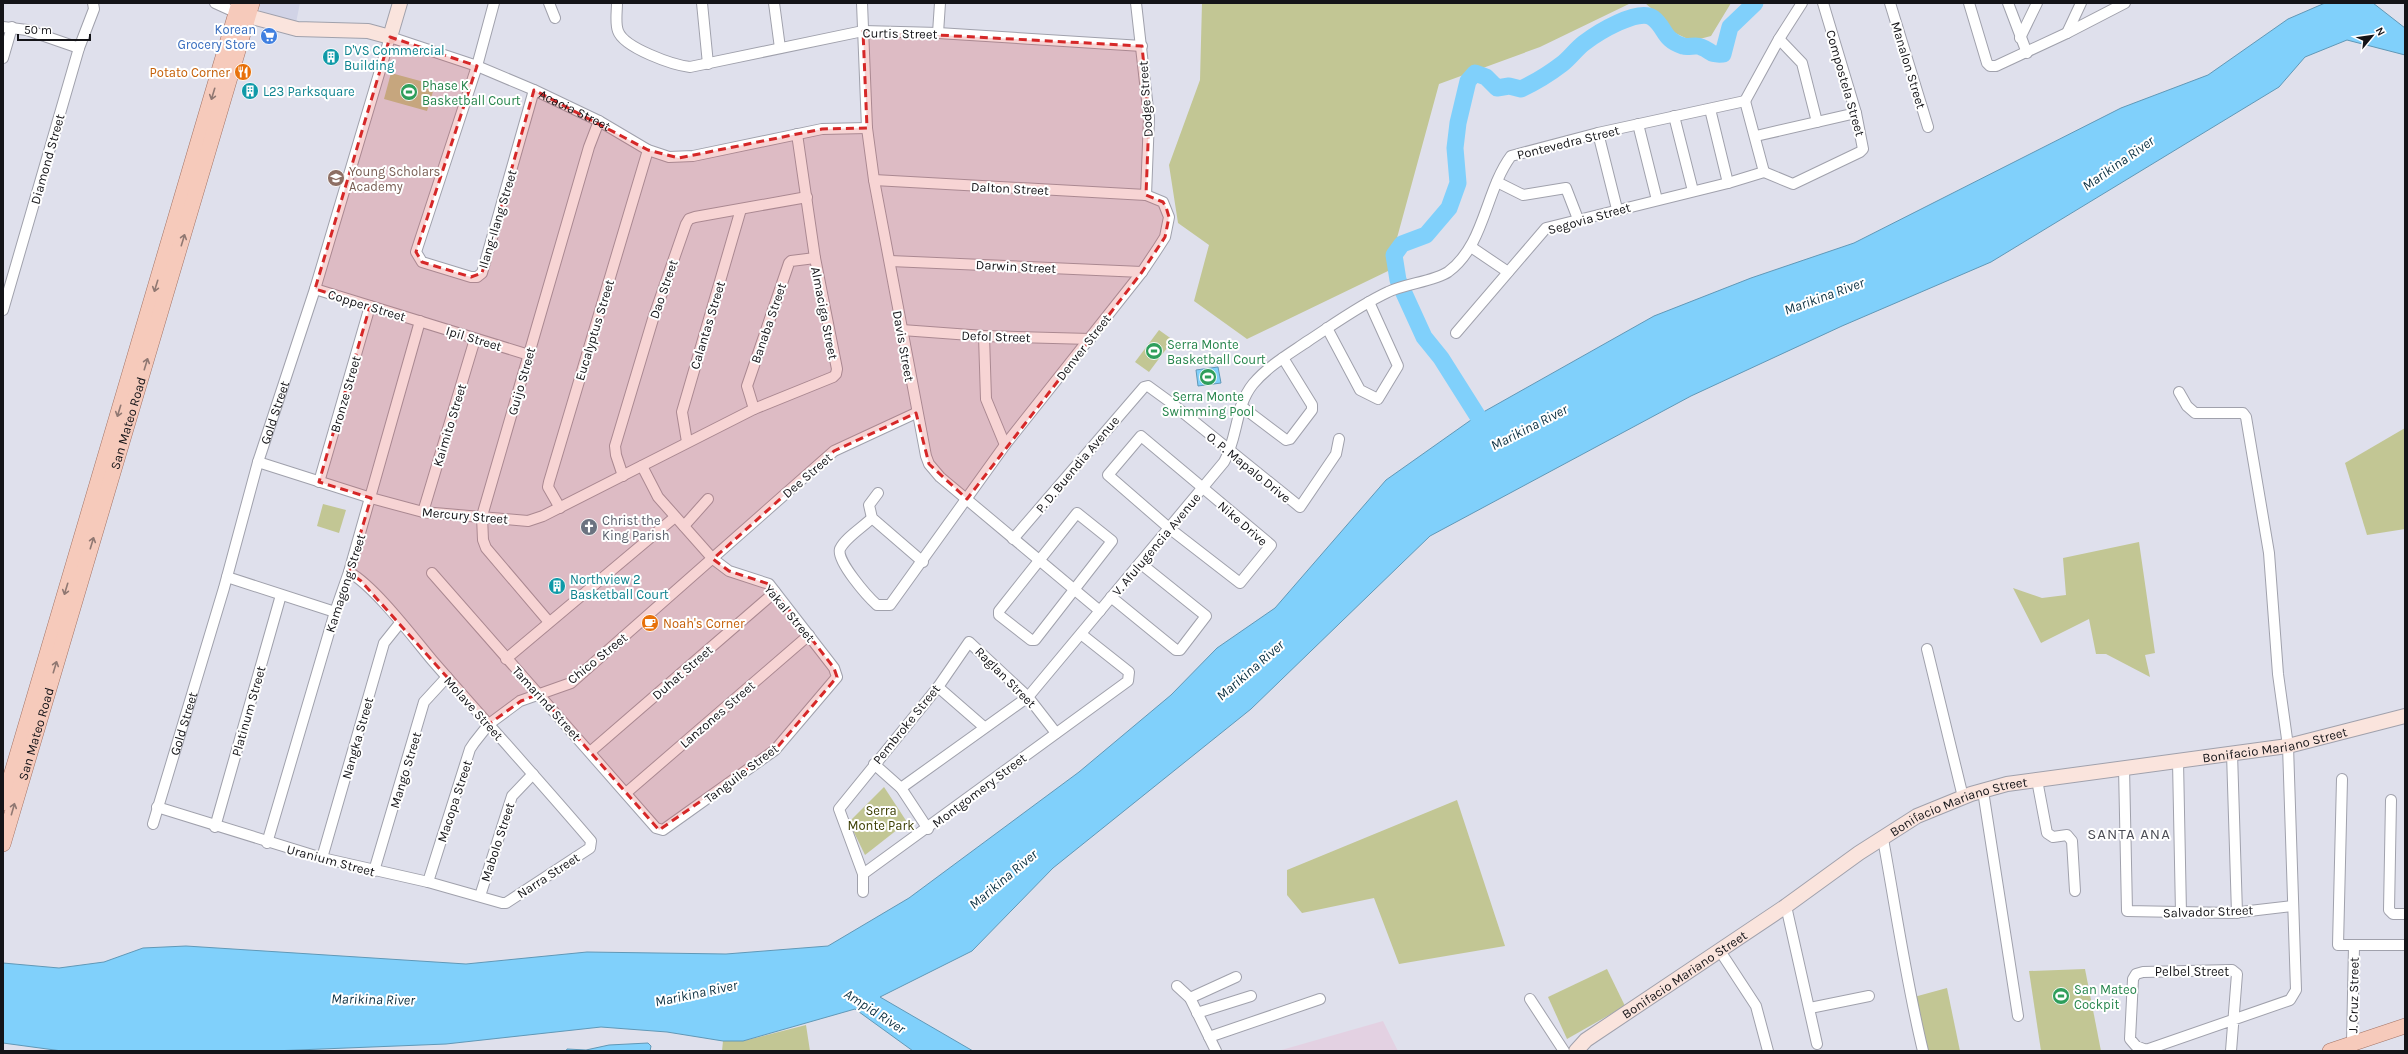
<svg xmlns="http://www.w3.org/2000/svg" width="2408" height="1054" font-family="Karla,sans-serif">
	<rect width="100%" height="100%" fill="#dfe0ec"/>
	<polygon fill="#d1d3e6" points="258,3 300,3 296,23 261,14"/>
	<polygon fill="#e3d1e2" points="1383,1021 1398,1051 1278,1051"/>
	<g fill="#c2c694">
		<polygon points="1202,3 1631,3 1540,47 1439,84 1388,271 1247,339 1194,301 1209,245 1178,223 1169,165 1200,80"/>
		<polygon points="1645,3 1731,3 1711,36 1692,41 1675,33 1659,15"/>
		<polygon points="391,73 435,85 427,111 384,99"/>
		<polygon points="1159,330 1173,340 1149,372 1135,362"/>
		<polygon points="2405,428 2405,529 2367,535 2345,463"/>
		<polygon points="323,504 346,510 339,533 317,526"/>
		<polygon points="2139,542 2155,653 2145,655 2150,677 2106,654 2096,654 2089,619 2041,643 2013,588 2042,598 2066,595 2063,558"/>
		<polygon points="884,787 907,822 865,855 849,822"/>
		<polygon points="1457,800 1505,946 1399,964 1374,898 1302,913 1287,895 1287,870"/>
		<polygon points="1607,969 1625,1006 1567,1039 1548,997"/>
		<polygon points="2085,969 2101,1051 2041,1051 2029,971"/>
		<polygon points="1947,988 1960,1051 1927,1051 1914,997"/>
		<polygon points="806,1025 810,1051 722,1051 723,1041 743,1041"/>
	</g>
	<g fill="#80d0fb" stroke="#6098b7">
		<polygon points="2325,3 2373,3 2405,28 2405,55 2347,40 2305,57 2279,87 1991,262 1842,326 1691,396 1430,536 1251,709 1053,868 972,951 880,997 973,1051 913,1051 855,1009 743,1041 723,1041 667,1032 601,1027 446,1044 272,1051 62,1051 3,1043 3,963 59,968 104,962 143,948 186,946 466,964 587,952 726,954 828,946 909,898 1079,772 1171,695 1217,648 1275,608 1386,480 1478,415 1654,316 1751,278 1854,243 2121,108 2208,75 2288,19"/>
		<polygon points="1218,367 1221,383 1198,386 1196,370"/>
		<polygon points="648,1043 651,1046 650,1051 566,1051 567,1049 586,1050 609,1045"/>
	</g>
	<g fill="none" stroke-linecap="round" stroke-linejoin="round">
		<path stroke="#80d0fb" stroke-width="17" d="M1489,434L1441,358L1424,337L1398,280L1394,255L1402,244L1426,235L1449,208L1458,183L1455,148L1458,123L1468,81L1475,73L1486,77L1497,88L1509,86L1521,89C1536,82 1549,74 1562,64C1570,58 1576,49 1584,43C1597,33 1639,7 1653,18C1666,28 1663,40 1683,46C1689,48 1695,44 1701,47C1712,51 1709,55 1723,54L1730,27L1755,3"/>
		<g stroke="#a0a1ac" stroke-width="12">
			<g id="street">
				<polyline points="215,3 237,13"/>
				<polyline points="494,3 477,66 416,252 422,262 471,277 477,277 482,273 534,90"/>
				<polyline points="549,3 555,18"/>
				<path d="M617,3C617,12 615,23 618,31C624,48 673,65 690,67L863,31L938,33L1142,46"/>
				<polyline points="702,3 708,64"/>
				<polyline points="774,3 780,48"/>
				<polyline points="862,3 867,128 874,180 926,456 929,464 940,477 1100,611"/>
				<polyline points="1136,3 1149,118 1146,195"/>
				<polyline points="1890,3 1928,127"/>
				<polyline points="1969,3 1987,63 1990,66 1996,66 2067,33 2125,3"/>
				<polyline points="2008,3 2027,53"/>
				<polyline points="3,27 27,30 79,48"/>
				<polyline points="938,33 940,3"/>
				<polyline points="2067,33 2081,3"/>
				<polyline points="2020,38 2037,3"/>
				<polyline points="1779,39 1802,63 1817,122"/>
				<polyline points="3,58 12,27"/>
				<polyline points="1745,101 1779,39 1802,3"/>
				<polyline points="1745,101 1764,172"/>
				<polyline points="1710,109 1728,183"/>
				<polyline points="1674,116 1693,191"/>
				<polyline points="1638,124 1657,200"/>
				<polyline points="1598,133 1617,209"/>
				<polyline points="1756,136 1856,113"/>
				<polyline points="1764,172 1793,184 1860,152 1863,149 1856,113 1823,3"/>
				<polyline points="1497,182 1523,195 1566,188 1578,219"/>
				<polyline points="1471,247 1508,272"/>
				<polyline points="890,261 1142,272"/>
				<polyline points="315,289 529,355"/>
				<polyline points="3,310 79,48 94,9 93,3"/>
				<polyline points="1327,328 1360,390 1378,399 1398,366 1369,302"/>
				<polyline points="902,330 984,336 1090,339"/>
				<polyline points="1456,333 1546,228 1728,183 1764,172"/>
				<polyline points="984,336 986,399 1005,445"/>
				<polyline points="2179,392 2187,406 2195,413 2243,413 2246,417 2269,553 2278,674 2288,746 2296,990 2290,1000 2146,1050 2136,1046 2130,1039 2133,979 2136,974 2143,972 2232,970 2237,974 2231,1051"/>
				<polyline points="1241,406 1286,440 1290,439 1312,410 1312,405 1283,358"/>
				<polyline points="754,409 747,386 789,263 791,261 815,258"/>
				<polygon points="1141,436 1271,545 1240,583 1169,528 1108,475"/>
				<polyline points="687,442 682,412 741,209"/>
				<polyline points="258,462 371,498 423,512 528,521 543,516 754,409 833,377 836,374 837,369 815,258 797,134"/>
				<polyline points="623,476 616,455 615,446 653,319 686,224 689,219 695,217 807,197"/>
				<polyline points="319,482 370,306"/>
				<polyline points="878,493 869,505 872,518 923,562"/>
				<polyline points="560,508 548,487 549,482 648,150"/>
				<polyline points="423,512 475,339"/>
				<polygon points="1077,513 1112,541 1035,640 1031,640 999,615 999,611"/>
				<path d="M872,518C863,527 845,538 840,549C836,561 868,597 877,605H890L1005,445L1142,272L1158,248L1165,237L1169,217L1163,202L1146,195L874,180"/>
				<polyline points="684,526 708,499"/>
				<polyline points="1013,539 1144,387 1148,386 1170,402 1300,507 1336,454 1339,439"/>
				<polyline points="432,573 656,828 663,830 775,750 837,677 834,668 769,584 729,571 713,559 658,497 642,466"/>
				<polyline points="227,577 335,612"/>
				<polyline points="1111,597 1176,650 1180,650 1206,616 1140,563"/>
				<polyline points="549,622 486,548 483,540 482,516 589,147 599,121"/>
				<polyline points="1927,649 1963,797"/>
				<polyline points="506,659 675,517"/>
				<polyline points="938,687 984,727"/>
				<polyline points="590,752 775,592"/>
				<polyline points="2232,753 2237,913"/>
				<polyline points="2178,761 2181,913"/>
				<polyline points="874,764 901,788 928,829"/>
				<polyline points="2124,767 2127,911 2232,913 2292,906"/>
				<polyline points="2342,779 2338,945 2405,945"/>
				<polyline points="2037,780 2047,833 2053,837 2067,835 2072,841 2075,891"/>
				<path d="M901,788L1028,697L1224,462C1238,438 1235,406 1253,384C1268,366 1289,354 1308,341C1334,324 1360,305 1388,292C1404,284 1435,281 1448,272C1485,245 1485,191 1511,156L1598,133L1745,101"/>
				<polyline points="1983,791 2018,1016"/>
				<polyline points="626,793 809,635"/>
				<polyline points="2391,800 2389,910 2393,914 2405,914"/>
				<path d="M157,807L322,858L428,882L502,903H506L590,848L591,841C539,780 485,721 432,660C412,636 375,587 349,572"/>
				<path id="s1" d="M153,824L224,588L258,462L315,289L390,37L477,66L534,90L599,121L648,150L669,157L693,156L822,129L867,128"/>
				<polyline points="215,827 281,595"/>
				<path d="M1883,839C1896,910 1906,981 1923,1051"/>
				<polyline points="267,843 335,612 349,572 420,321"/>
				<polyline points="322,858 384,643 400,623"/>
				<polyline points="374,871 424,702 447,677"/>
				<polyline points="863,874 1128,681 1129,672 1081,634"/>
				<polyline points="428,882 470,749 474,743 489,724 520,701 571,683 834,451 916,413"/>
				<polyline points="863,892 863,874 839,809 938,687 969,642 1028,697 1056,733"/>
				<polyline points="480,896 512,796 533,774"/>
				<polyline points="1786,906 1817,1044"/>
				<polyline points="1720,951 1756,1006 1768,1051"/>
				<polyline points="1177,986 1190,998 1216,1051"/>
				<polyline points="1190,998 1236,977"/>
				<polyline points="1530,999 1564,1051"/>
				<polyline points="1810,1008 1869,996"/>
				<polyline points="1197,1013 1251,996"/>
				<polyline points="1209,1037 1320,999"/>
				<polyline points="2352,1043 2354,946"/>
			</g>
		</g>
		<g stroke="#a0a1ac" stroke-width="16">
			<g id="secondary">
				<polyline points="237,13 297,29 368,31 390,37 400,3"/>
				<path id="s2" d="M1576,1051L1586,1040L1786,906L1859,853L1917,816L1971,794L2007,784L2288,746L2405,716"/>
			</g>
		</g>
		<g stroke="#a37365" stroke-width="16">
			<g id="primary">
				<polyline points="3,803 239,3"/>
				<path id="s3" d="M3,844L252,3"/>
				<polyline points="2330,1051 2405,1026"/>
			</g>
		</g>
		<use href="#street" stroke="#fff" stroke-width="10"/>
		<use href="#secondary" stroke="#fae4dd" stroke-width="14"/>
		<use href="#primary" stroke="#f6cabb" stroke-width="15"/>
	</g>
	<defs><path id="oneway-shaft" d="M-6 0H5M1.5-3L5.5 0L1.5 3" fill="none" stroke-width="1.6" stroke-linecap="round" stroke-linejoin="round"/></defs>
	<g stroke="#907872">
		<use href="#oneway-shaft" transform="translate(213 94) rotate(107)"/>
		<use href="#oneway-shaft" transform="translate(183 240) rotate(-73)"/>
		<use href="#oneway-shaft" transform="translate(156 286) rotate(107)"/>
		<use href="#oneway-shaft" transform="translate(146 364) rotate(-73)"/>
		<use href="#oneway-shaft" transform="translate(119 411) rotate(107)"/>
		<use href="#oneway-shaft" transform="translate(92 543) rotate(-73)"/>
		<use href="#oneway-shaft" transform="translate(66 589) rotate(107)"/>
		<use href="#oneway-shaft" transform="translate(55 667) rotate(-73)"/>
		<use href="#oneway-shaft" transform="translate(13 809) rotate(-74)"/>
	</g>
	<path fill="#d62828" fill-opacity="0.2" stroke="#d62828" stroke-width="3" stroke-dasharray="8 5" stroke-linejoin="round" d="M863,31L1142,46L1149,118L1146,195L1163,202L1166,207L1169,217L1165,237L1142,272L967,499L929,464L916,413L834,451L713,559L729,571L769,584L834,668L837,677L775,750L659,830L539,694L521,701L489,724L361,581L349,572L371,498L319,482L370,306L315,289L390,37L477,66L416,252L422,262L471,277L482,273L534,90L648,150L679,158L822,129L867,128Z"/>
	<defs>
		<g id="supermarket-disc" transform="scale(0.9)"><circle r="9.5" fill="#3f7fe0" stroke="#fff"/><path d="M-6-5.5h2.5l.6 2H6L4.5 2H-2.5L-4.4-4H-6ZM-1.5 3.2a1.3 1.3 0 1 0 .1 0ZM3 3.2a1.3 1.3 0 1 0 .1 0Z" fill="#fff"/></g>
		<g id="building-disc" transform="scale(0.9)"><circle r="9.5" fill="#0f9aa8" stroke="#fff"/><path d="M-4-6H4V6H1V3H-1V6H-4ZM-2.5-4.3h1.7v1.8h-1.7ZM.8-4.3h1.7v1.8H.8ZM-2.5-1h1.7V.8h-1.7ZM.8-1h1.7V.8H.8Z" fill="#fff"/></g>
		<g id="restaurant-disc" transform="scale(0.9)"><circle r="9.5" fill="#e8710a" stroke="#fff"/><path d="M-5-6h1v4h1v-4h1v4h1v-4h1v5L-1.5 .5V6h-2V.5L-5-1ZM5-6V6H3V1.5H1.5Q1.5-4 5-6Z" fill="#fff"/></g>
		<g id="stadium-disc" transform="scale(0.9)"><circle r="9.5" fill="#2e9e5b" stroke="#fff"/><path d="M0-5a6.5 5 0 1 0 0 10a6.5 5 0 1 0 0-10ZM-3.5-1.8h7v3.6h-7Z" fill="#fff"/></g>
		<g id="school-disc" transform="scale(0.9)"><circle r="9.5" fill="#8d6e63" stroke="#fff"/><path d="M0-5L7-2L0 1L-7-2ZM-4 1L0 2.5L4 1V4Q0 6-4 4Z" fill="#fff"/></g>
		<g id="church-disc" transform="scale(0.9)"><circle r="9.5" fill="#6b7280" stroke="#fff"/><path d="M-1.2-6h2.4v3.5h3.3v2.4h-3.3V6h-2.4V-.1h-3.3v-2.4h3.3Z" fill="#fff"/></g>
		<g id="cafe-disc" transform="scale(0.9)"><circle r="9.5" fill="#e8710a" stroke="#fff"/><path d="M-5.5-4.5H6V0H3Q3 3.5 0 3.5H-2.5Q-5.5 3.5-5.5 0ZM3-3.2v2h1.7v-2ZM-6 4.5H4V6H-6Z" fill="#fff"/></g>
	</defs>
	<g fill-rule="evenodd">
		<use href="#supermarket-disc" x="269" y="36"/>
		<use href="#building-disc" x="331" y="57"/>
		<use href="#restaurant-disc" x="243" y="72"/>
		<use href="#building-disc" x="250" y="91"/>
		<use href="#stadium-disc" x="409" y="92"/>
		<use href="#school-disc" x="336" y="178"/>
		<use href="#stadium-disc" x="1154" y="351"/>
		<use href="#stadium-disc" x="1208" y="377"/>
		<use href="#church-disc" x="589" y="527"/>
		<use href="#building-disc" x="557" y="586"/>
		<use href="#cafe-disc" x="650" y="623"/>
		<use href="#stadium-disc" x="2061" y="996"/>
	</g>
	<g text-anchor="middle" stroke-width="4" stroke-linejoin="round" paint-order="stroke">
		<g font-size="13" fill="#366cbe" stroke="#fff" text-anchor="end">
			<text x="256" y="34">Korean<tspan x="256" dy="15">Grocery Store</tspan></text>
		</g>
		<g font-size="13" fill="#141418" stroke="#fff">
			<text transform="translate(900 33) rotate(1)" y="5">Curtis Street</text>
			<text transform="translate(1909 65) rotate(73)" y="5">Manalon Street</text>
			<text transform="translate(1846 83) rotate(74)" y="5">Compostela Street</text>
			<text transform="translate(1145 99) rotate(-94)" y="5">Dodge Street</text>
			<text dy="5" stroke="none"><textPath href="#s1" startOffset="1021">Acacia Street</textPath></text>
			<text transform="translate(1568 142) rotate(-14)" y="5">Pontevedra Street</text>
			<text transform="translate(47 159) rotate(-74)" y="5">Diamond Street</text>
			<text transform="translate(1010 188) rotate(3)" y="5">Dalton Street</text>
			<text transform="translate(1589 218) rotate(-16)" y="5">Segovia Street</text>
			<text transform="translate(497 219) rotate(-73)" y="5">Ilang-Ilang Street</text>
			<text transform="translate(1016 266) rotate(3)" y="5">Darwin Street</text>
			<text transform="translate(663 289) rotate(-71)" y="5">Dao Street</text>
			<text transform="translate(367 305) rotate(17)" y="5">Copper Street</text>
			<text transform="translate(825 313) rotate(79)" y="5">Almaciga Street</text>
			<text transform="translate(768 323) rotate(-71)" y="5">Banaba Street</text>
			<text transform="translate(707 325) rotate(-73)" y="5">Calantas Street</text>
			<text transform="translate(594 330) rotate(-73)" y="5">Eucalyptus Street</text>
			<text transform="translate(996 336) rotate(2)" y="5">Defol Street</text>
			<text transform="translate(474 338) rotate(17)" y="5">Ipil Street</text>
			<text transform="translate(904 346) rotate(80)" y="5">Davis Street</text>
			<text transform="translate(1083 347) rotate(-52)" y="5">Denver Street</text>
			<text transform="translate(521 381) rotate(-74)" y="5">Guijo Street</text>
			<text transform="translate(345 394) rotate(-74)" y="5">Bronze Street</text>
			<text dy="5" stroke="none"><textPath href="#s1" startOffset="429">Gold Street</textPath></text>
			<text dy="5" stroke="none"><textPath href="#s3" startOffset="439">San Mateo Road</textPath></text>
			<text transform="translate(449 425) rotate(-73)" y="5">Kaimito Street</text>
			<text transform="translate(1077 464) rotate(-50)" y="5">P. D. Buendia Avenue</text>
			<text transform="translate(1249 467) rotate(39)" y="5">O. P. Mapalo Drive</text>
			<text transform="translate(807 475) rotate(-41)" y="5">Dee Street</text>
			<text transform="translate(465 515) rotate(5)" y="5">Mercury Street</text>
			<text transform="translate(1243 523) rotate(41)" y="5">Nike Drive</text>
			<text transform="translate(1156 544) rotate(-50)" y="5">V. Afulugencia Avenue</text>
			<text transform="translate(345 583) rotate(-72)" y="5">Kamagong Street</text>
			<text transform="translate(790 613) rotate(50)" y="5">Yakal Street</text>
			<text transform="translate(597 658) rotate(-39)" y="5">Chico Street</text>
			<text transform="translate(682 672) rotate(-41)" y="5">Duhat Street</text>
			<text transform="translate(1006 677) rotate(45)" y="5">Raglan Street</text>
			<text transform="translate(547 703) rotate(48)" y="5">Tamarind Street</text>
			<text transform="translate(474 708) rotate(48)" y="5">Molave Street</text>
			<text transform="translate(248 711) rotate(-74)" y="5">Platinum Street</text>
			<text transform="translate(717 714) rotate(-41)" y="5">Lanzones Street</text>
			<text dy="5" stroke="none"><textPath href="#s1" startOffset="105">Gold Street</textPath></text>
			<text transform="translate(906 724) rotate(-51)" y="5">Pembroke Street</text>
			<text dy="5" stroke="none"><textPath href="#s3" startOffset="115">San Mateo Road</textPath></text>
			<text transform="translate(357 738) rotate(-74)" y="5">Nangka Street</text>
			<text dy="5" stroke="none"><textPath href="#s2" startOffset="781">Bonifacio Mariano Street</textPath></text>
			<text transform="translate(405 770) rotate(-73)" y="5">Mango Street</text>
			<text transform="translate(741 773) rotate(-37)" y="5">Tanguile Street</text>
			<text transform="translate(979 790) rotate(-37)" y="5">Montgomery Street</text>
			<text transform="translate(454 801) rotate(-72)" y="5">Macopa Street</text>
			<text dy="5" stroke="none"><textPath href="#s2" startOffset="457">Bonifacio Mariano Street</textPath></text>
			<text transform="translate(497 842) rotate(-72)" y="5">Mabolo Street</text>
			<text transform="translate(331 860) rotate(15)" y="5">Uranium Street</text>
			<text transform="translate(548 875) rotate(-33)" y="5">Narra Street</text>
			<text transform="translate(2208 911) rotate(-2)" y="5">Salvador Street</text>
			<text x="2192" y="976">Pelbel Street</text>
			<text dy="5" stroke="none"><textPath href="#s2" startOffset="133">Bonifacio Mariano Street</textPath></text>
			<text transform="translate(2353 995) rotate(-89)" y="5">J. Cruz Street</text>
		</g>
		<g font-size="13" fill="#0d838f" stroke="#fff" text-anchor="start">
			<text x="344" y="55">D'VS Commercial<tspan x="344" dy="15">Building</tspan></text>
			<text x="263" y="96">L23 Parksquare</text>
			<text x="570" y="584">Northview 2<tspan x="570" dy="15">Basketball Court</tspan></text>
		</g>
		<g font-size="13" fill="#c56008" stroke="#fff" text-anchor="end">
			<text x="230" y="77">Potato Corner</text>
			<text x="663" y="628" text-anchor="start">Noah's Corner</text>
		</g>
		<g font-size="13" fill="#27864d" stroke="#fff" text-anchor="start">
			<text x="422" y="90">Phase K<tspan x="422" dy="15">Basketball Court</tspan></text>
			<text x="1167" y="349">Serra Monte<tspan x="1167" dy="15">Basketball Court</tspan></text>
			<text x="1208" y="401" text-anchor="middle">Serra Monte<tspan x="1208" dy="15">Swimming Pool</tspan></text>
			<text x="2074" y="994">San Mateo<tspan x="2074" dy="15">Cockpit</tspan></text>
		</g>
		<g font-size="13" fill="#785e54" stroke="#fff" text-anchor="start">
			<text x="349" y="176">Young Scholars<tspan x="349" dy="15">Academy</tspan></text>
		</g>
		<g font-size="13" fill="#5b616d" stroke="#fff" text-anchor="start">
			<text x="602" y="525">Christ the<tspan x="602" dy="15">King Parish</tspan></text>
		</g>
		<g font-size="13" fill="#3b3d00" stroke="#fff">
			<text x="881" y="815">Serra<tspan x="881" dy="15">Monte Park</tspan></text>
		</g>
		<g font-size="14" font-style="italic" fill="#0b3042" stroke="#fff">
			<text transform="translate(2118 163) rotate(-35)" y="5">Marikina River</text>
			<text transform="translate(1824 296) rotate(-20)" y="5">Marikina River</text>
			<text transform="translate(1529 427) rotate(-27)" y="5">Marikina River</text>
			<text transform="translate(1250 670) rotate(-41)" y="5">Marikina River</text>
			<text transform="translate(1003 879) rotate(-40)" y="5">Marikina River</text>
			<text transform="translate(696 993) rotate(-12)" y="5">Marikina River</text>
			<text transform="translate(373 999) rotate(1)" y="5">Marikina River</text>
			<text transform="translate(875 1011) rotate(33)" y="5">Ampid River</text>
		</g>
		<g font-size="15" letter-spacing="1" fill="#4d4e57" stroke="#fff">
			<text x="2129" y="839">SANTA ANA</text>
		</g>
	</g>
	<rect width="2408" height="1054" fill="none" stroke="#141418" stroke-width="8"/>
	<g transform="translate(2372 36) rotate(61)" stroke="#ffffff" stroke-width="3" paint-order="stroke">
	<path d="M0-3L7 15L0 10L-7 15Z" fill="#141418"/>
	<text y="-6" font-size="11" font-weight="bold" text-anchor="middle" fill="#141418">N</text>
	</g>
	<path d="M18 34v6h72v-6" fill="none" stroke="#141418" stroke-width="2"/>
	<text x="24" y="34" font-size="12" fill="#141418" stroke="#ffffff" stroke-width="3" paint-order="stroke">50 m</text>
</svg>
